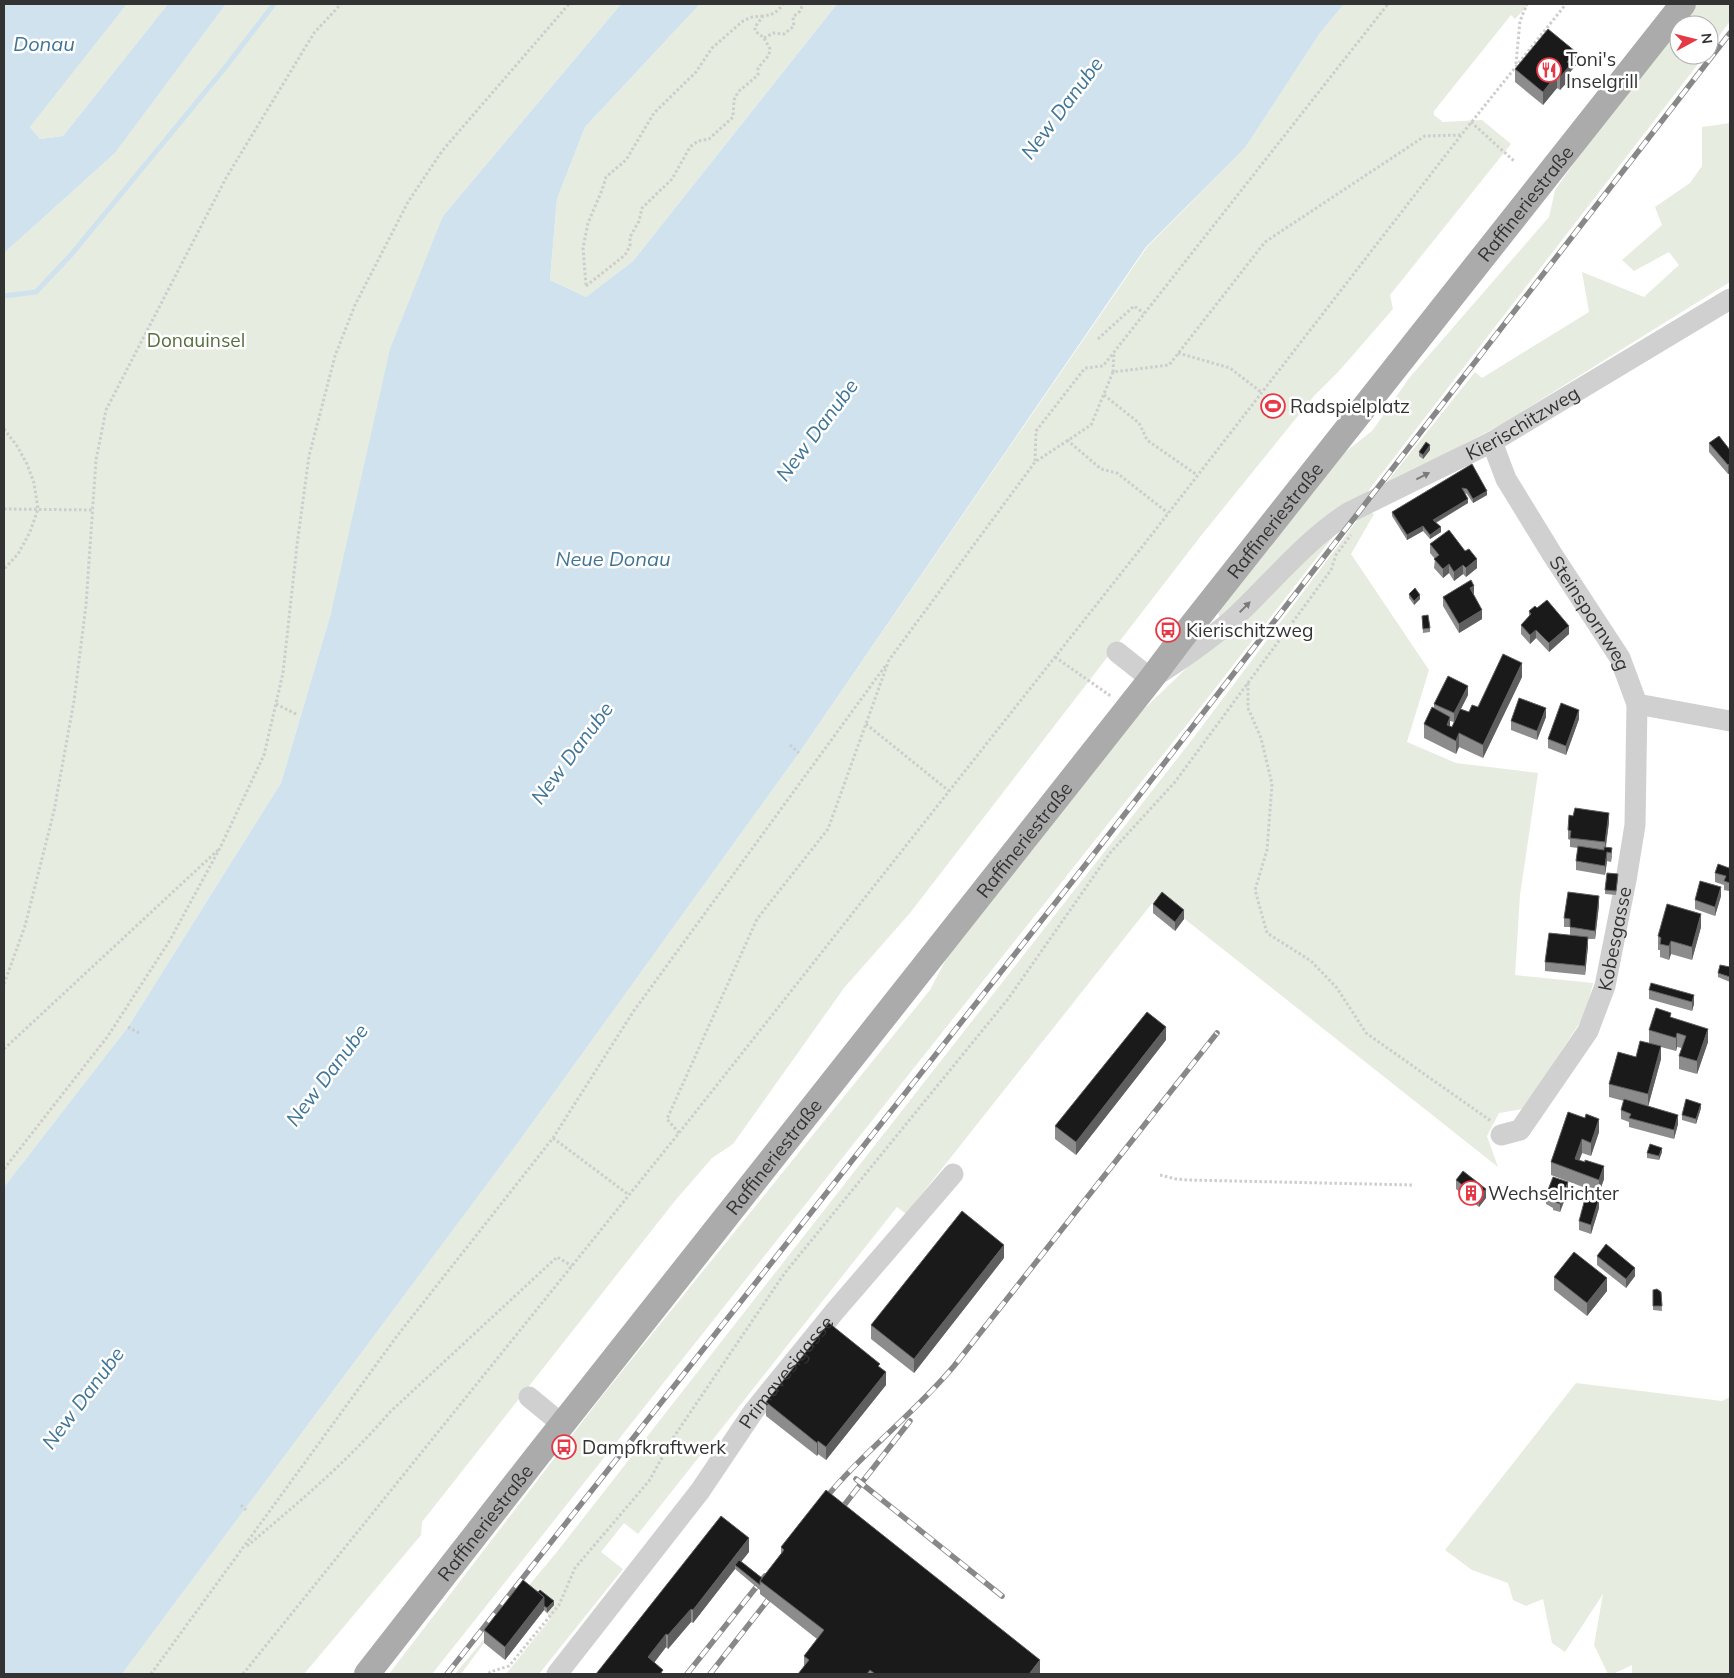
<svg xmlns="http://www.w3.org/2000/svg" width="1734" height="1678" font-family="Mulish,sans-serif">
	<rect width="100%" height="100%" fill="#fff"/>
	<g fill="#e6ecdf">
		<polygon points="127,4 168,4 63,136 40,139 30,127"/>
		<polygon points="226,4 621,4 443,216 331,613 281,783 128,1027 4,1187 4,253 115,153"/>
		<polygon points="700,4 837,4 633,261 586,297 550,280 557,199 585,127"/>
		<polygon points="1344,4 1529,4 1515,19 1511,15 1434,111 1434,115 1443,122 1482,120 1511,144 1390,295 1393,309 1339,371 1314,396 1200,537 910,913 844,988 733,1144 712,1158 674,1202 422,1522 421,1535 304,1674 122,1674 520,1140 799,753 1147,247 1245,148 1320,33"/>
		<polygon points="1697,4 1730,4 1730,21 1709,50 1709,25 1680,25"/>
		<polygon points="1679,26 1679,55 1705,55 1362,499 1220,618 1218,613 1344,453 1372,431 1410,377 1549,217 1555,190 1626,89"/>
		<polygon points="1730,123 1730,282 1502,424 1383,487 1475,372 1482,378 1589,312 1582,272 1644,297 1679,265 1669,252 1634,271 1622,260 1662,225 1655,207 1690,183 1702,166 1702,127"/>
		<polygon points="1365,510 1374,514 1351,554 1429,670 1407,742 1456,763 1538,773 1520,895 1515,975 1593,983 1585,1015 1523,1109 1499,1113 1487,1136 1498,1167 1157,897 906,1214 897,1207 638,1534 624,1523 601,1552 623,1569 539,1674 506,1674 550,1619 547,1613 553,1605 540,1595 484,1643 461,1674 455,1674 556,1553 1191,741"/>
		<polygon points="1340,528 1185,727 432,1674 389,1674 602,1396 930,990 952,948 1143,710 1254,603"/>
		<polygon points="1576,1383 1722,1401 1730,1397 1730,1674 1632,1674 1632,1665 1613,1674 1608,1674 1594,1645 1603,1594 1565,1652 1552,1643 1543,1599 1526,1606 1513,1600 1508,1583 1472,1570 1445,1550"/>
	</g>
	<g fill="#cfe2ee">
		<polygon points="4,4 127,4 30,127 40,139 63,136 168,4 226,4 115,153 4,253"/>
		<polygon points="621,4 700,4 585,127 557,199 550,280 586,297 633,261 837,4 1344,4 1320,33 1245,148 1146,247 799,753 520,1140 122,1674 4,1674 4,1187 128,1027 281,783 331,613 390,349 443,216"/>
	</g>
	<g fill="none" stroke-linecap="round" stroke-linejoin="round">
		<polyline stroke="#cfe2ee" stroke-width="5" points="4,296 36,292 70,256 224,69 274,4"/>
		<g stroke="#cdcdcd" stroke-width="3" stroke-dasharray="2.5 2.5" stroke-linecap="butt">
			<polyline points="764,38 773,33 784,34 794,26 793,17 800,11 803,4"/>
			<polyline points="1516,64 1520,21 1527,4"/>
			<polyline points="1471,122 1514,161"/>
			<polyline points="586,285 583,248 588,223 602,190 606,177 626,160 654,113 696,72 712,48 743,21 752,17 763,16"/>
			<path d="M586,286L625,255L630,246V237L639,221L642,208L672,179L690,147L698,141L709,139L733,117L734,100L738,92L758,75V68L769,55L770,49L764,38L755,31V27L763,16C773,15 777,12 783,4"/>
			<polyline points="1098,339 1134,306 1144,313"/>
			<polyline points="1178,353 1230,368 1261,392"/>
			<polyline points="1113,372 1114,352"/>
			<polyline points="1104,395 1139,423 1147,440 1197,475"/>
			<polyline points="4,429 17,446 27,464 34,483 38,509 30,532 18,554 4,569"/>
			<polyline points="1067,440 1101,469 1117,473 1168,513"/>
			<polyline points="1035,461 1036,431 1085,368 1103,366 1388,4"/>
			<polyline points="4,509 93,510"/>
			<polyline points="1055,657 1112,697"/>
			<polyline points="1248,683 1248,708 1261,738 1272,784 1267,850 1255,890 1267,933 1311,961 1337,988 1366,1033 1491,1121"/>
			<polyline points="276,704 298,715"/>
			<polyline points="866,724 949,791"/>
			<polyline points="790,745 799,753"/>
			<polyline points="4,984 25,926 54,811 74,701 86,605 96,460 106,410 226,178 314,33 341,4"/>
			<polyline points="128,1027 139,1033"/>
			<polyline points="4,1049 218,850"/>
			<polyline points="679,1133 667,1119 757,919 828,829 889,660 1035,462 1091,425 1113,372 1169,365 1265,242 1425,136 1461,135"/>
			<polyline points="553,1138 629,1195"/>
			<polyline points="4,1169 108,1036 170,940 220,848 264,755 283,673 297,545 309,456 335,356 355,305 408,202 442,151 569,4"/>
			<polyline points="1160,1175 1176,1179 1188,1180 1413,1185"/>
			<polyline points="241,1505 246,1510"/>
			<path d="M247,1546C297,1504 347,1462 390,1412L557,1257L572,1266"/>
			<polyline points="151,1674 397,1336 553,1138 633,1012 886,665"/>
			<polyline points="243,1674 679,1133 1153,533 1462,134 1566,4"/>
			<polyline points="489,1674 490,1672 509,1666 559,1605 575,1568 649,1481 673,1438 784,1274 1008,999 1110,853 1175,782 1331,570 1336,555 1351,535"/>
		</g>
		<g stroke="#d0d0d0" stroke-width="21">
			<path id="s1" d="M1492,442L1506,479L1552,554L1620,658L1637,704L1730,721"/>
			<path id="s2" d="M1117,652L1151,679C1180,660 1210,640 1235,617C1272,582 1305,541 1348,513L1492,442L1730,299"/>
			<path id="s3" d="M1501,1135L1520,1130L1588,1031L1605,986L1626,880L1635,825L1637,704"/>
			<polyline points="529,1397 563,1425"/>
			<path id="s4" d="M557,1674L700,1491L753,1412L835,1311L953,1174"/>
		</g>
		<path stroke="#ababab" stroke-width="26" id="s5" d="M367,1674L534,1460L1151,679L1181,639L1683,4"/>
		<g stroke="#888" stroke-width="5.5">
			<g id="rail">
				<polyline points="856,1479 1002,1596"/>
				<path d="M820,1505C860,1454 912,1416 954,1366L1217,1033"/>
				<polyline points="838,1513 910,1421"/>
				<polyline points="447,1674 1090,859 1730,33"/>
				<polyline points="687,1674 765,1576"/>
				<polyline points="710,1674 768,1600"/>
			</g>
		</g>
		<use href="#rail" stroke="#fff" stroke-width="4" stroke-dasharray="11" stroke-linecap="butt"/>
	</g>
	<g fill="#8c8c8c" fill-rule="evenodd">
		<polygon points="1576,65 1571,71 1571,78 1560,90 1557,88 1543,105 1515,82 1515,69"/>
		<polygon points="1709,443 1730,450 1730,473 1728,474 1709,452"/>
		<polygon points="1430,450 1423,459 1419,456 1419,452"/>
		<polygon points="1472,464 1487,495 1473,503 1467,494 1465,493 1468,503 1436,523 1441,532 1430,539 1423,531 1407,540 1392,516 1392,512"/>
		<polygon points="1430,544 1477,568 1466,577 1463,574 1454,581 1449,573 1443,578 1434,568 1435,559 1430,553"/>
		<polygon points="1409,594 1420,599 1414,605 1409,598"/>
		<polygon points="1474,595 1482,619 1459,633 1443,606 1443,597"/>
		<polygon points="1529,611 1569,634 1549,652 1536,638 1530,644 1521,634 1521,625 1529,617"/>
		<polygon points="1422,616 1430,628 1430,632 1423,633"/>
		<path d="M1522,677L1483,758L1459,747L1456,754L1424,738V724L1434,708V704L1468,695L1461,709L1469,712L1478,707ZM1450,721L1454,722L1452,727L1450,726Z"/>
		<polygon points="1546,717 1537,740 1511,730 1511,721"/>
		<polygon points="1579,719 1566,755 1548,748 1548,739"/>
		<polygon points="1609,822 1606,847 1612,848 1612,857 1611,862 1607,861 1605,875 1576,870 1576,861 1578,848 1570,847 1570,840 1568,839 1568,830"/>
		<polygon points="1730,864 1730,902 1729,902 1729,891 1724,890 1724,885 1715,882 1715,873 1729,868"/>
		<polygon points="1618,878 1616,895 1605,894 1605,890"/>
		<polygon points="1721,896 1715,916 1695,909 1695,900"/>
		<polygon points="1153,904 1184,919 1175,931 1153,913"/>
		<polygon points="1599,905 1595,939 1588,939 1588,946 1585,975 1545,971 1545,962 1570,935 1570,927 1564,927 1564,918"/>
		<polygon points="1701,927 1692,960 1671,954 1669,960 1660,957 1660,950 1658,950 1658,936"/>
		<polygon points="1730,967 1730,982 1718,977 1718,973"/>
		<polygon points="1649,990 1694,995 1694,1004 1692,1011 1649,999"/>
		<polygon points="1671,1018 1708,1042 1697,1074 1679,1069 1679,1056 1682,1048 1677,1047 1676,1051 1661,1047 1661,1059 1648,1106 1678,1124 1674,1139 1629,1127 1629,1122 1621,1119 1621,1110 1624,1101 1609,1097 1609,1084 1649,1043 1649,1030"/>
		<polygon points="1166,1040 1076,1155 1055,1139 1055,1126"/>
		<polygon points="1701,1108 1696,1124 1682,1120 1682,1115"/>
		<polygon points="1568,1112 1599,1132 1591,1156 1582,1153 1579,1161 1604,1179 1599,1193 1551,1175 1551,1162"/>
		<polygon points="1662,1152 1659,1160 1647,1158 1647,1153"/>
		<polygon points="1456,1180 1486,1198 1479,1207 1456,1189"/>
		<polygon points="1568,1191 1560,1212 1553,1210 1553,1208 1546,1204 1546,1195"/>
		<polygon points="1599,1208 1591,1234 1579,1230 1579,1221"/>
		<polygon points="1597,1256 1635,1276 1626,1288 1597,1265"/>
		<polygon points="1004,1258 914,1373 871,1339 871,1325"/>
		<polygon points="1554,1277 1607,1291 1587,1316 1554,1290"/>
		<polygon points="1653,1290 1661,1292 1662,1311 1653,1310"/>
		<polygon points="880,1367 886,1385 826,1460 818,1454 817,1456 766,1416 766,1402"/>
		<polygon points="781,1547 1040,1673 1039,1674 798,1674 804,1667 804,1656 817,1639 760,1594 760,1590 735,1569 693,1623 691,1622 668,1649 666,1647 654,1662 663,1674 596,1674 749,1552 741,1561 762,1578 781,1554"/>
		<polygon points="523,1580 554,1605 547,1613 544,1610 505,1660 484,1643 484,1630"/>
	</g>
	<g fill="#5f5f5f">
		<polygon points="1576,52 1576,65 1571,71 1571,78 1560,90 1560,77 1567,62"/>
		<polygon points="1557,74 1557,88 1543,105 1543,92"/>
		<polygon points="1430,445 1430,450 1423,459 1423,455"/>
		<polygon points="1730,464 1730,473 1728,474 1728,465"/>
		<polygon points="1487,491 1487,495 1473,503 1473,499"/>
		<polygon points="1468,499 1468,503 1433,524 1433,520"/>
		<polygon points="1423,526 1423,531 1407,540 1407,535"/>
		<polygon points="1441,527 1441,532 1430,539 1430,535"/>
		<polygon points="1477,559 1477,568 1466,577 1466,568"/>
		<polygon points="1449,564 1449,573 1443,578 1443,569"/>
		<polygon points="1463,565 1463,574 1454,581 1454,572"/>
		<polygon points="1474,586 1474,595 1470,588"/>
		<polygon points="1420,595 1420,599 1414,605 1414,601"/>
		<polygon points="1482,610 1482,619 1459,633 1459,624"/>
		<polygon points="1569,626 1569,634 1549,652 1549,643"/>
		<polygon points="1536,630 1536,638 1530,644 1530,635"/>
		<polygon points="1522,663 1522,677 1483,758 1483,745"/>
		<polygon points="1468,686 1468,695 1454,722 1454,713"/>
		<polygon points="1546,708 1546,717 1537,740 1537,731"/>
		<polygon points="1579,710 1579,719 1566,755 1566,746"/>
		<polygon points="1450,717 1450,730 1447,738 1447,725"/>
		<polygon points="1459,733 1459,747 1456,754 1456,741"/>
		<polygon points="1609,813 1609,822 1605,851 1605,842"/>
		<polygon points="1607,852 1607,861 1605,875 1605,866"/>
		<polygon points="1721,887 1721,896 1715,916 1715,907"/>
		<polygon points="1599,896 1599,905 1595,939 1595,931"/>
		<polygon points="1184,910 1184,919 1175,931 1175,922"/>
		<polygon points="1701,914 1701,927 1692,960 1692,947"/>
		<polygon points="1588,937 1588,946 1585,975 1585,966"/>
		<polygon points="1671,941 1671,954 1669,960 1669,946"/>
		<polygon points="1694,995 1694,1004 1692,1011 1692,1002"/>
		<polygon points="1166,1027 1166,1040 1076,1155 1076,1142"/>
		<polygon points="1708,1029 1708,1042 1697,1074 1697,1061"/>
		<polygon points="1677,1033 1677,1047 1676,1051 1676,1038"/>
		<polygon points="1661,1046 1661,1059 1648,1107 1648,1094"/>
		<polygon points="1701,1104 1701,1108 1696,1124 1696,1119"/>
		<polygon points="1678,1115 1678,1124 1674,1139 1674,1130"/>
		<polygon points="1599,1119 1599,1132 1591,1156 1591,1143"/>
		<polygon points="1582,1139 1582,1153 1575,1172 1575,1159"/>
		<polygon points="1662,1148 1662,1152 1659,1160 1659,1156"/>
		<polygon points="1604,1166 1604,1179 1599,1193 1599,1180"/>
		<polygon points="1568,1182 1568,1191 1560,1212 1560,1204"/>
		<polygon points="1486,1189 1486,1198 1479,1207 1479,1198"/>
		<polygon points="1599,1199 1599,1208 1591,1234 1591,1225"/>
		<polygon points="1004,1245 1004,1258 914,1373 914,1359"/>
		<polygon points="1635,1268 1635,1276 1626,1288 1626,1279"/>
		<polygon points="1607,1278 1607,1291 1587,1316 1587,1303"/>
		<polygon points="886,1372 886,1385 826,1460 826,1447"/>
		<polygon points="818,1441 818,1454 817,1456 817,1443"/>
		<polygon points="749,1538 749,1552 737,1567 735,1565 735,1569 693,1623 693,1610"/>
		<polygon points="544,1597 544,1610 505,1660 505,1647"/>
		<polygon points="554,1601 554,1605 547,1613 547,1608"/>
		<polygon points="691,1609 691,1622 668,1649 668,1635"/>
		<polygon points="666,1634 666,1647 648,1671 648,1657"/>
		<polygon points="1040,1660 1040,1673 1039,1674 1029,1674"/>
	</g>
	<g fill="#1a1a1a" stroke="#5f5f5f">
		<polygon points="1548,29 1576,52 1567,62 1571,64 1560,77 1557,74 1543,92 1515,69"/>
		<polygon points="1719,436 1730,450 1730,464 1728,465 1709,443"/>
		<polygon points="1426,442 1430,445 1423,455 1419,452"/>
		<polygon points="1472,464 1487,491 1473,499 1467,489 1462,488 1468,499 1433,520 1441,527 1430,535 1423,526 1407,535 1392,512"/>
		<polygon points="1449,530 1465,551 1469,549 1477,559 1466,568 1463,565 1454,572 1449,564 1443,569 1434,559 1439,555 1430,544"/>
		<polygon points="1471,580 1474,586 1470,588 1482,610 1459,624 1443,597"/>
		<polygon points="1415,588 1420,595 1414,601 1409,594"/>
		<polygon points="1547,600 1569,626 1549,643 1536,630 1530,635 1521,625 1531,614 1529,611 1535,606 1537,608"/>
		<polygon points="1428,615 1430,628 1423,629 1422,616"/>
		<polygon points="1503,654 1522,663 1483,745 1459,733 1456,741 1424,724 1432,707 1450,717 1447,725 1452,727 1460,709 1469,712 1472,705 1478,707"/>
		<polygon points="1448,676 1468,686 1454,713 1434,704"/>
		<polygon points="1519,698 1546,708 1537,731 1511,721"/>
		<polygon points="1561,703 1579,710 1566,746 1548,739"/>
		<polygon points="1575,808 1609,813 1605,842 1570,838 1571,831 1568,830 1569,815 1573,816"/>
		<polygon points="1578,846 1604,850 1604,847 1612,848 1611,853 1607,852 1605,866 1576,861"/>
		<polygon points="1718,864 1729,868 1730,864 1730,883 1724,881 1726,876 1715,873"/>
		<polygon points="1607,873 1618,874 1616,891 1605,890"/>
		<polygon points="1700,881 1721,887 1715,907 1695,900"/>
		<polygon points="1162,892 1184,910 1175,922 1153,904"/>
		<polygon points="1568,892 1599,896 1595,931 1570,927 1570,919 1564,918"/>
		<polygon points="1667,904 1701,914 1692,947 1671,941 1669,946 1660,944 1661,938 1658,936"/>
		<polygon points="1549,933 1588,937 1585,966 1545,962"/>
		<polygon points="1720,965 1730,967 1730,977 1718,973"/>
		<polygon points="1651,983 1694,995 1692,1002 1649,990"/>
		<polygon points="1656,1008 1671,1013 1670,1017 1708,1029 1697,1061 1679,1056 1686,1036 1677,1033 1676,1038 1649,1030"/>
		<polygon points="1147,1012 1166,1027 1076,1142 1055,1126"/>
		<polygon points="1640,1041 1661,1046 1648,1094 1609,1084 1618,1052 1636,1057"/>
		<polygon points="1624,1099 1678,1115 1674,1130 1629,1118 1631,1114 1621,1110"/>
		<polygon points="1686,1099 1701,1104 1696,1119 1682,1115"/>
		<polygon points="1568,1112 1585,1118 1586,1114 1599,1119 1591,1143 1582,1139 1575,1159 1585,1162 1585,1160 1604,1166 1599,1180 1551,1162"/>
		<polygon points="1650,1144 1662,1148 1659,1156 1647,1153"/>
		<polygon points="1463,1171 1486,1189 1479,1198 1456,1180"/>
		<polygon points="1553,1177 1568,1182 1560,1204 1553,1201 1554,1199 1546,1195"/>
		<polygon points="1586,1195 1599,1199 1591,1225 1579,1221"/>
		<polygon points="962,1211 1004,1245 914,1359 871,1325"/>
		<polygon points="1606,1244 1635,1268 1626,1279 1597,1256"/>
		<polygon points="1574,1252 1607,1278 1587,1303 1554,1277"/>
		<polygon points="1657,1289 1661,1292 1662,1306 1653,1306 1653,1290"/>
		<polygon points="829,1323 880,1364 878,1366 886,1372 826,1447 818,1441 817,1443 766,1402"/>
		<polygon points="826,1490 1040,1660 1029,1674 875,1674 870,1670 867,1674 798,1674 809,1660 804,1656 824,1630 760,1581 784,1550 781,1547"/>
		<polygon points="721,1516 749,1538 693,1610 691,1609 668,1635 666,1634 648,1657 663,1670 660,1674 596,1674"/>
		<polygon points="739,1560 762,1578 760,1581 760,1585 735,1565"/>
		<polygon points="523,1580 544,1597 505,1647 484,1630"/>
		<polygon points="540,1590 554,1601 547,1608 544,1606 544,1597 538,1592"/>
	</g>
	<defs><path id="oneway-solid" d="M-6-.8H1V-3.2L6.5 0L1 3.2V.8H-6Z" transform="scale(1.25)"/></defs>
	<g fill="#7a7a7a">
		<use href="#oneway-solid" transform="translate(1423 476) rotate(-27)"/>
		<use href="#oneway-solid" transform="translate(1245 607) rotate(-45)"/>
	</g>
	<defs>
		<g id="restaurant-ring" transform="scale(1.25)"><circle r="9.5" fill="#fff" stroke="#e63946" stroke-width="1.5"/><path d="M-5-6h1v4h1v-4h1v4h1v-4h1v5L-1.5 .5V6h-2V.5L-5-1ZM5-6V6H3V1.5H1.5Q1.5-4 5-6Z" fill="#e63946"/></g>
		<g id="stadium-ring" transform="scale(1.25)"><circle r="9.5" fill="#fff" stroke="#e63946" stroke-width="1.5"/><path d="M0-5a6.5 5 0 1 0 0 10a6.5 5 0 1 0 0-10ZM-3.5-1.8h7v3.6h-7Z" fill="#e63946"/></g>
		<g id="bus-ring" transform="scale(1.25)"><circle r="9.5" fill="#fff" stroke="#e63946" stroke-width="1.5"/><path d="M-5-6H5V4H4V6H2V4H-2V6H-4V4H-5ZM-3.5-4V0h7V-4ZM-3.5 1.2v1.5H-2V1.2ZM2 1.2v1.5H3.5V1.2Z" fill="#e63946"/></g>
		<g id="building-ring" transform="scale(1.25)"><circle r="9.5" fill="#fff" stroke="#e63946" stroke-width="1.5"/><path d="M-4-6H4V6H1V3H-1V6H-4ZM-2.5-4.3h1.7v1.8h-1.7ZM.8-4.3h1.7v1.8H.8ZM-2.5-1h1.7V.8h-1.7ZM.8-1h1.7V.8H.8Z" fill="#e63946"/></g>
	</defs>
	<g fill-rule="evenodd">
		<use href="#restaurant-ring" x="1549" y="70"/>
		<use href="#stadium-ring" x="1273" y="406"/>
		<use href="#bus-ring" x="1168" y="630"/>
		<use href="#building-ring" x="1471" y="1193"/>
		<use href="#bus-ring" x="564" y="1447"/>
	</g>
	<g text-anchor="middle" stroke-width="5" stroke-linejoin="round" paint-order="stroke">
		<g font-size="19" fill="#333" stroke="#fff" text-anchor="start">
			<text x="1566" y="66">Toni's<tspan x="1566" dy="22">Inselgrill</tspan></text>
			<text x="1290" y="413">Radspielplatz</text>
			<text x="1186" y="637">Kierischitzweg</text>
			<text x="1488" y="1200">Wechselrichter</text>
			<text x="582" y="1454">Dampfkraftwerk</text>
		</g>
		<g font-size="19" fill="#333" stroke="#fff">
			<text dy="7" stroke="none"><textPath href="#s5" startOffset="1872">Raffineriestraße</textPath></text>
			<text dy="7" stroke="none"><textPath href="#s2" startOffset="498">Kierischitzweg</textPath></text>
			<text dy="7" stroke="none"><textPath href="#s5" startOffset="1468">Raffineriestraße</textPath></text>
			<text dy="7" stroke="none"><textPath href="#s1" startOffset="198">Steinspornweg</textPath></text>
			<text dy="7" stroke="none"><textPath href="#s5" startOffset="1062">Raffineriestraße</textPath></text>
			<text dy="7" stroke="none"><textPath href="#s3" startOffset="236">Kobesgasse</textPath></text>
			<text dy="7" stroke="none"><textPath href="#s5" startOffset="658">Raffineriestraße</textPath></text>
			<text dy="7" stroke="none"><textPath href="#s4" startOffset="379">Primavesigasse</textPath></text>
			<text dy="7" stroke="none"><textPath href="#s5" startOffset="192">Raffineriestraße</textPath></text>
		</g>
		<g font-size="19" fill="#56703f" stroke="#fff">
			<text x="196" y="347">Donauinsel</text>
		</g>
		<g font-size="20" font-style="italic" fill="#3f7597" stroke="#fff">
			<text x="44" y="51">Donau</text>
			<text transform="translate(1062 108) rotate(-53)" y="7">New Danube</text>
			<text transform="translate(817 430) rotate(-53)" y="7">New Danube</text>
			<text x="613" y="566">Neue Donau</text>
			<text transform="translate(572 753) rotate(-53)" y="7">New Danube</text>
			<text transform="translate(327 1075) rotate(-53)" y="7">New Danube</text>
			<text transform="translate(83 1398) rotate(-53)" y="7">New Danube</text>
		</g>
	</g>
	<rect width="1734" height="1678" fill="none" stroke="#333333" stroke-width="10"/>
	<g transform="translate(1694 40) rotate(83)"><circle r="24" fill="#ffffff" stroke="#adadad"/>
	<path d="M0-4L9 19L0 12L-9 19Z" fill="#e63946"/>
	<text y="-8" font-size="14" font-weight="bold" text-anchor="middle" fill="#333333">N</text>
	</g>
</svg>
